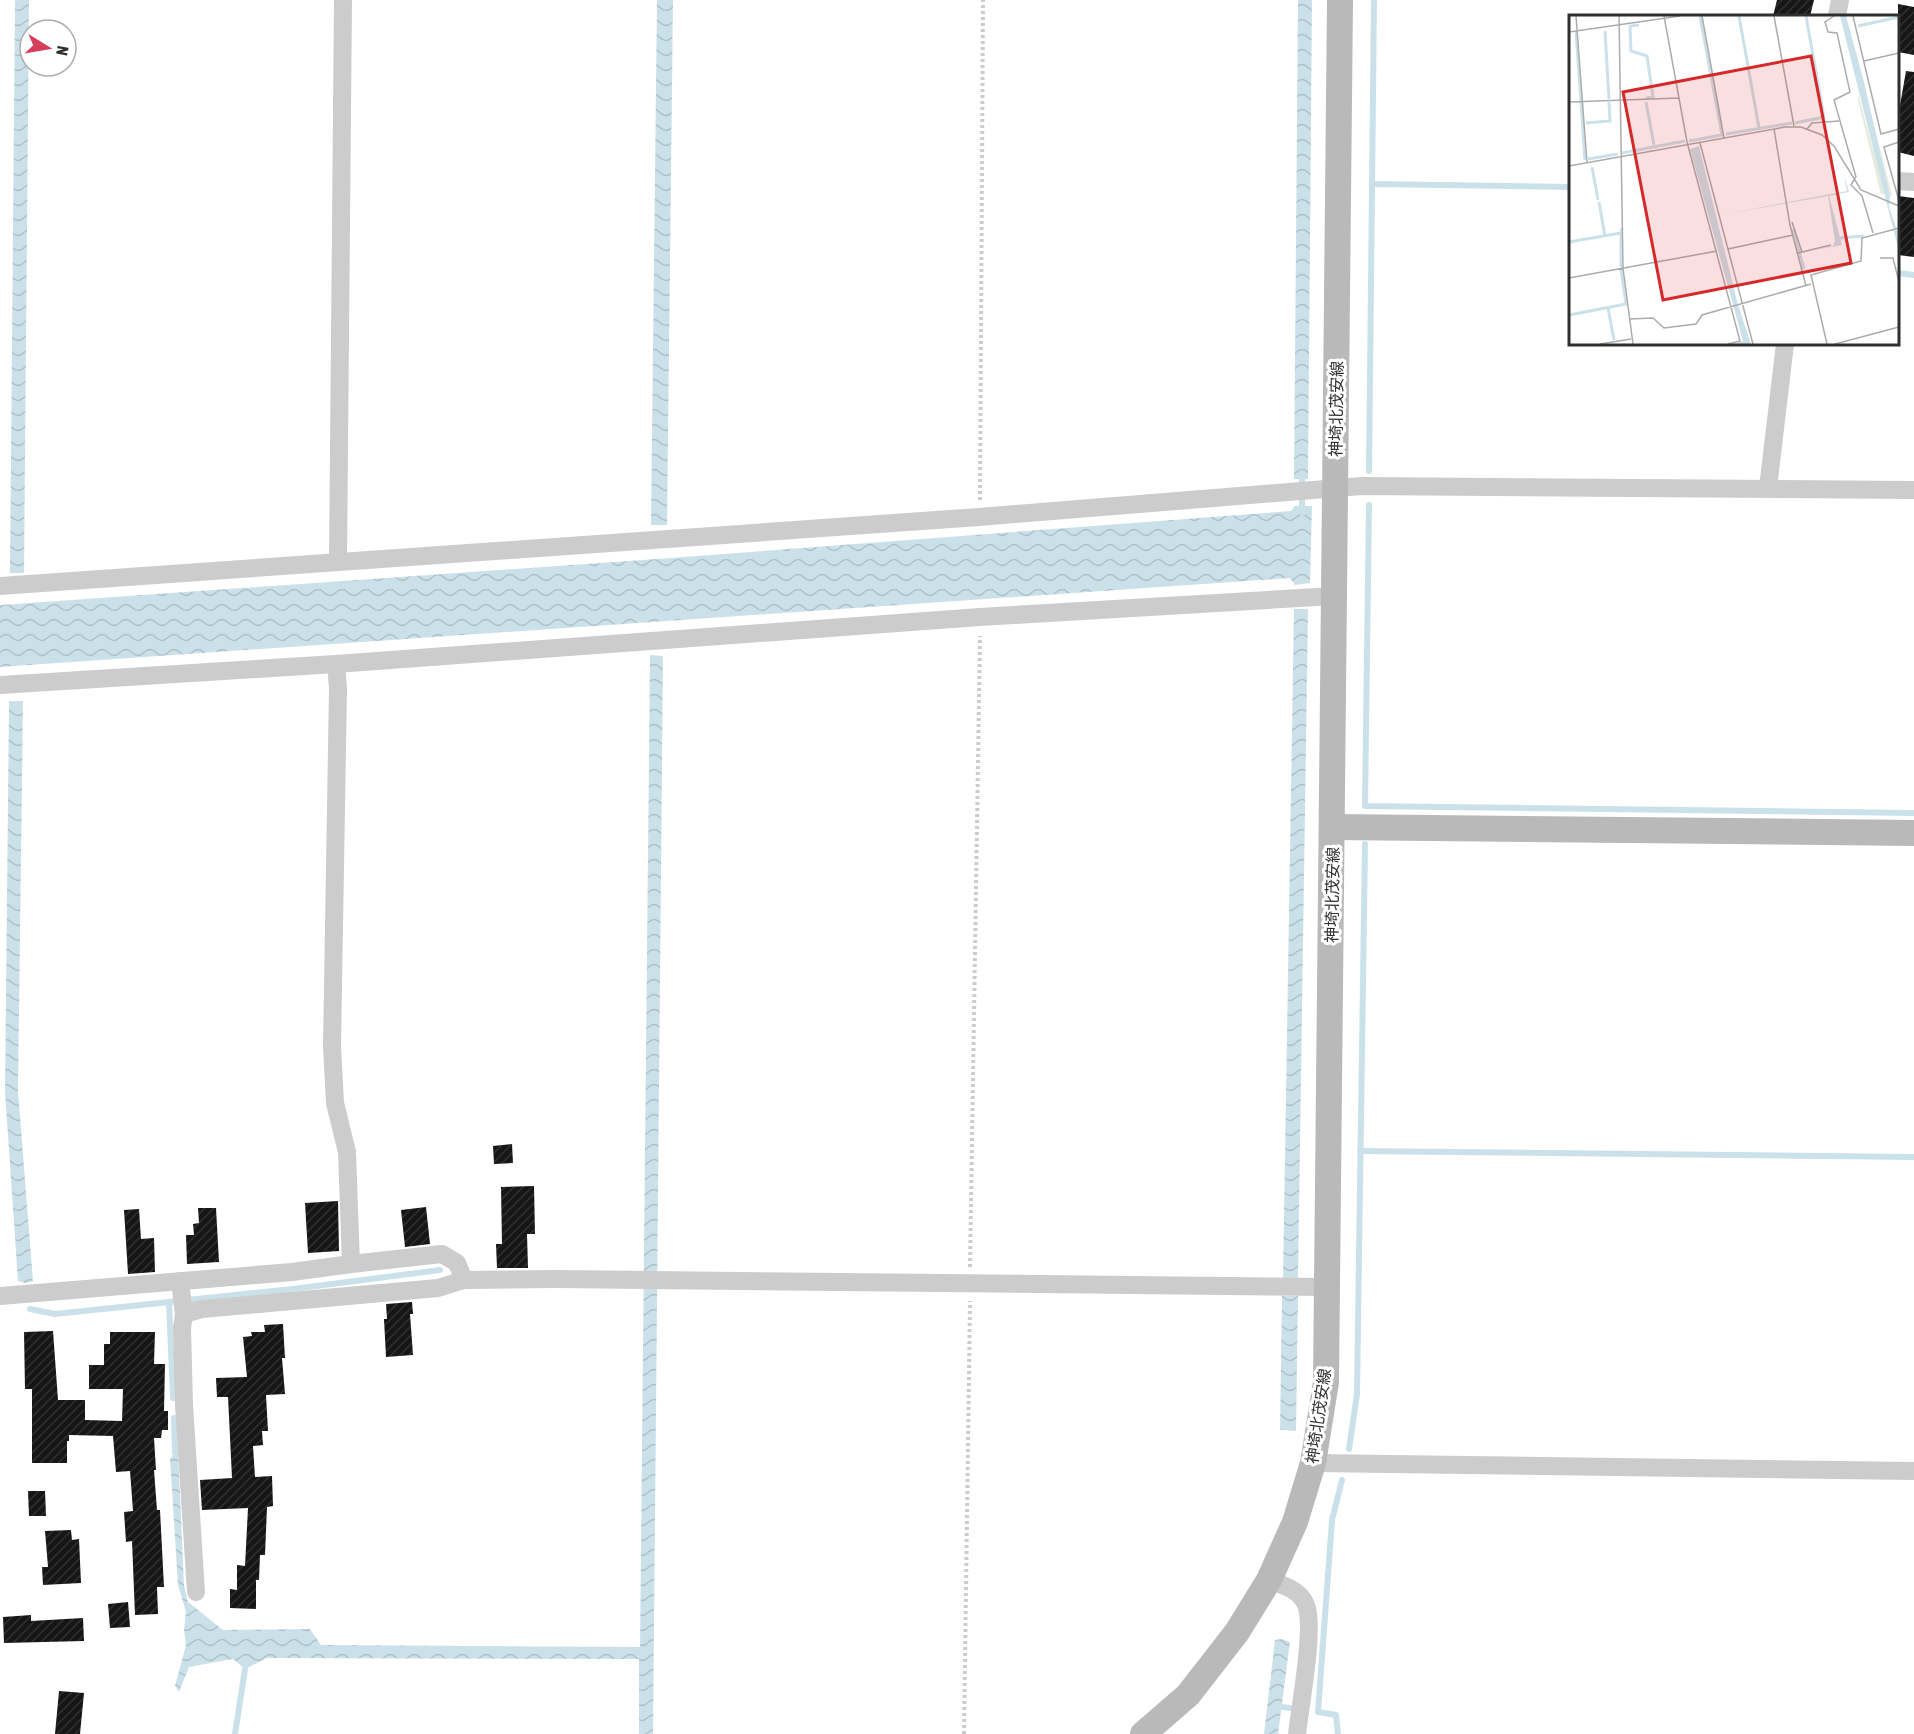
<svg xmlns="http://www.w3.org/2000/svg" width="1914" height="1734" font-family="'Asap Condensed','Noto Sans JP',sans-serif">
	<defs>
		<pattern id="water-waves" width="16" height="10" patternUnits="userSpaceOnUse" patternTransform="scale(1.5)"><rect width="16" height="10" fill="#cbe1e9"/><path d="M0 5q4-4 8 0t8 0" fill="none" stroke="#afc1c8"/></pattern>
		<pattern id="building-hatch" width="6" height="6" patternUnits="userSpaceOnUse" patternTransform="scale(1.5)"><rect width="6" height="6" fill="#161616"/><path d="M-1 1l2-2M0 6l6-6M5 7l2-2" fill="none" stroke="#303030"/></pattern>
	</defs>
	<rect width="100%" height="100%" fill="#fff"/>
	<g fill="url(#water-waves)">
		<polygon points="15,0 29,0 24,573 10,573"/>
		<polygon points="657,0 673,0 667,525 651,525"/>
		<polygon points="1298,0 1312,0 1308,479 1294,479"/>
		<polygon points="1295,506 1312,506 1310,583 1295,585 1290,578 0,667 0,605 657,559 1291,511"/>
		<polygon points="1294,609 1308,609 1298,1278 1283,1278"/>
		<polygon points="650,655 663,656 653,1734 639,1734 639,1659 267,1658 245,1669 233,1659 189,1667 179,1692 175,1686 186,1645 184,1630 186,1612 178,1585 170,1459 178,1450 184,1585 188,1602 223,1630 310,1629 321,1645 640,1647"/>
		<polygon points="9,701 23,701 18,1091 33,1281 25,1283 18,1281 5,1092"/>
		<polygon points="1282,1296 1298,1296 1296,1431 1280,1430"/>
		<polygon points="1282,1639 1290,1642 1278,1734 1264,1734 1275,1640"/>
	</g>
	<g fill="none" stroke-linecap="round" stroke-linejoin="round">
		<g stroke="#cbe1e9" stroke-width="6">
			<polyline points="1372,184 1570,187"/>
			<polyline points="1898,273 1914,275"/>
			<polyline points="1369,471 1374,0"/>
			<polyline points="1369,505 1365,806 1914,813"/>
			<polyline points="1302,513 1302,473"/>
			<polyline points="1360,1151 1914,1157"/>
			<polyline points="169,1302 173,1398"/>
			<polyline points="30,1309 55,1314 293,1289 440,1270"/>
			<polyline points="174,1418 175,1453"/>
			<polyline points="1349,1449 1357,1394 1365,844"/>
			<polyline points="1275,1706 1290,1708"/>
			<polyline points="235,1734 245,1669"/>
			<polyline points="1338,1734 1336,1715 1318,1712 1332,1520 1342,1480"/>
		</g>
	</g>
	<g fill="url(#building-hatch)">
		<polygon points="1777,0 1814,0 1810,16 1773,16"/>
		<polygon points="1898,4 1914,7 1914,55 1898,52"/>
		<polygon points="1906,71 1914,72 1914,156 1898,152 1898,117"/>
		<polygon points="1898,196 1914,198 1914,257 1898,255"/>
		<polygon points="512,1144 513,1163 494,1164 493,1146"/>
		<polygon points="534,1186 535,1234 527,1234 528,1268 497,1268 496,1244 502,1244 501,1187"/>
		<polygon points="338,1201 339,1251 308,1253 305,1203"/>
		<polygon points="426,1207 430,1244 405,1247 401,1210"/>
		<polygon points="198,1208 216,1208 219,1262 187,1264 186,1235 194,1235 193,1224 199,1223"/>
		<polygon points="139,1209 141,1239 154,1238 155,1272 128,1274 124,1210"/>
		<polygon points="412,1302 413,1314 410,1314 413,1355 386,1357 384,1319 387,1319 386,1304"/>
		<polygon points="283,1324 285,1358 282,1358 285,1394 266,1395 268,1431 262,1431 263,1445 253,1446 255,1477 272,1476 273,1506 267,1507 265,1555 260,1555 259,1580 256,1580 256,1609 230,1608 230,1589 237,1590 237,1565 245,1566 248,1508 202,1510 200,1480 232,1478 228,1397 217,1397 216,1378 247,1377 243,1337 252,1336 251,1332 265,1332 264,1325"/>
		<polygon points="53,1331 58,1400 85,1400 85,1420 122,1421 123,1389 89,1389 89,1365 104,1365 104,1344 110,1344 110,1332 155,1332 154,1364 165,1364 164,1411 168,1411 168,1430 162,1430 161,1438 154,1438 156,1470 154,1470 157,1510 160,1510 164,1587 157,1587 158,1614 135,1615 132,1541 126,1542 124,1512 133,1511 130,1471 116,1472 113,1436 69,1435 69,1441 67,1441 67,1463 32,1463 32,1389 25,1389 24,1332"/>
		<polygon points="28,1491 45,1491 46,1516 29,1516"/>
		<polygon points="71,1530 72,1540 79,1539 81,1583 43,1585 42,1567 48,1567 45,1531"/>
		<polygon points="128,1602 130,1627 110,1628 108,1604"/>
		<polygon points="31,1615 31,1621 83,1618 84,1641 4,1643 3,1617"/>
		<polygon points="59,1691 84,1693 80,1734 55,1734"/>
	</g>
	<g fill="none" stroke-linecap="round" stroke-linejoin="round">
		<g stroke="#ccc" stroke-width="4" stroke-dasharray="3 3" stroke-linecap="butt">
			<polyline points="980,500 983,0"/>
			<polyline points="970,1267 980,636"/>
			<polyline points="964,1734 970,1301"/>
		</g>
		<g stroke="#ccc" stroke-width="18">
			<polyline points="1837,16 1840,0"/>
			<polyline points="1898,181 1914,182"/>
			<polyline points="1768,488 1785,344"/>
			<polyline points="338,561 343,0"/>
			<polyline points="0,586 979,517 1362,486 1914,490"/>
			<polyline points="336,664 338,688 332,1046 335,1103 347,1152 351,1264"/>
			<polyline points="0,685 336,664 980,617 1334,596"/>
			<polyline points="180,1281 184,1314 182,1328 184,1405 196,1592"/>
			<polyline points="0,1296 292,1272 351,1264 442,1254 457,1263 464,1280 556,1279 1328,1287"/>
			<polyline points="184,1314 202,1309 438,1288 464,1280"/>
			<polyline points="1313,1463 1914,1471"/>
			<path d="M1269,1580C1283,1585 1300,1590 1306,1605C1315,1627 1300,1707 1297,1734"/>
		</g>
		<g stroke="#b9b9b9" stroke-width="26">
			<polyline points="1332,827 1914,833"/>
			<polyline points="1143,1734 1188,1695 1237,1632 1269,1580 1295,1522 1313,1463 1326,1382 1340,0"/>
		</g>
	</g>
	<g text-anchor="middle" stroke-width="6" stroke-linejoin="round" paint-order="stroke">
		<g font-size="16" fill="#2f2f2f" stroke="#fff">
			<text transform="translate(1336 409) rotate(-89)" y="6">神埼北茂安線</text>
			<text transform="translate(1332 895) rotate(-89)" y="6">神埼北茂安線</text>
			<text transform="translate(1318 1416) rotate(-82)" y="6">神埼北茂安線</text>
		</g>
	</g>
	<g transform="translate(1569 15)">
		<rect width="330" height="330" fill="#fff"/>
		<path d="M296,75L323,180L321,181L299,98ZM289,79L316,178L312,180L289,85Z" fill="#e6ebde"/>
		<path d="M271,1H277L295,67L321,181L320,192L330,221V237ZM130,131L169,290L182,329H164L174,326L121,134ZM275,159L280,177L260,181L273,230L247,235L264,231L266,226L259,181L151,200L278,176Z" fill="#cbe1e9"/>
		<path fill="none" stroke="#cbe1e9" stroke-width="3" d="M170,1L190,113M70,10L61,11L62,36L78,41L84,82L77,83M289,11L330,2M7,16L16,145M36,16L40,84M77,87L85,130M17,108L41,106L40,87M226,108L255,102L237,1M157,119L223,108M120,126L153,120L131,1M53,138L116,126M19,144L49,139M23,152L29,185M30,187L36,221M224,214L235,254M52,219V252M270,223L295,221M0,227L52,218L53,213M39,293L45,325M0,300L57,289L52,255"/>
		<path fill="none" stroke="#acacac" stroke-width="1.5" d="M7,1L18,148M50,1L54,253L64,329M95,1L118,127L171,326L159,329M133,1L155,123M205,1L225,111M265,1L256,7L259,17L268,18L281,77L265,85L287,162L282,170L293,181L304,218M284,1L312,119L330,114M0,17L111,1M295,46L330,38M0,87L110,83M205,114L221,210L237,271M238,114L243,108L270,106M330,127L315,132L330,186M131,128L184,329M0,151L216,112H232L253,120L265,131L292,175L330,191M223,207L233,237M159,234L224,220M229,238L262,230M311,243H324L330,267M0,263L148,236M60,304L84,303L95,313L127,309L133,300L242,269M31,329L62,324M258,329L242,260L292,246L293,223L330,213M266,329L330,312"/>
		<path fill="#d62828" fill-opacity="0.15" stroke="#d62828" stroke-width="3" d="M242,41L282,248L94,285L54,77Z"/>
		<rect width="330" height="330" fill="none" stroke="#2f2f2f" stroke-width="3"/>
	</g>
	<g transform="translate(48 48) rotate(101)"><circle r="28" fill="#ffffff" stroke="#acacac" stroke-width="1.5"/>
	<path d="M0-4.5L10 22L0 15L-10 22Z" fill="#d83e5a"/>
	<text y="-9" font-size="16" font-weight="bold" text-anchor="middle" fill="#2f2f2f">N</text>
	</g>
</svg>
